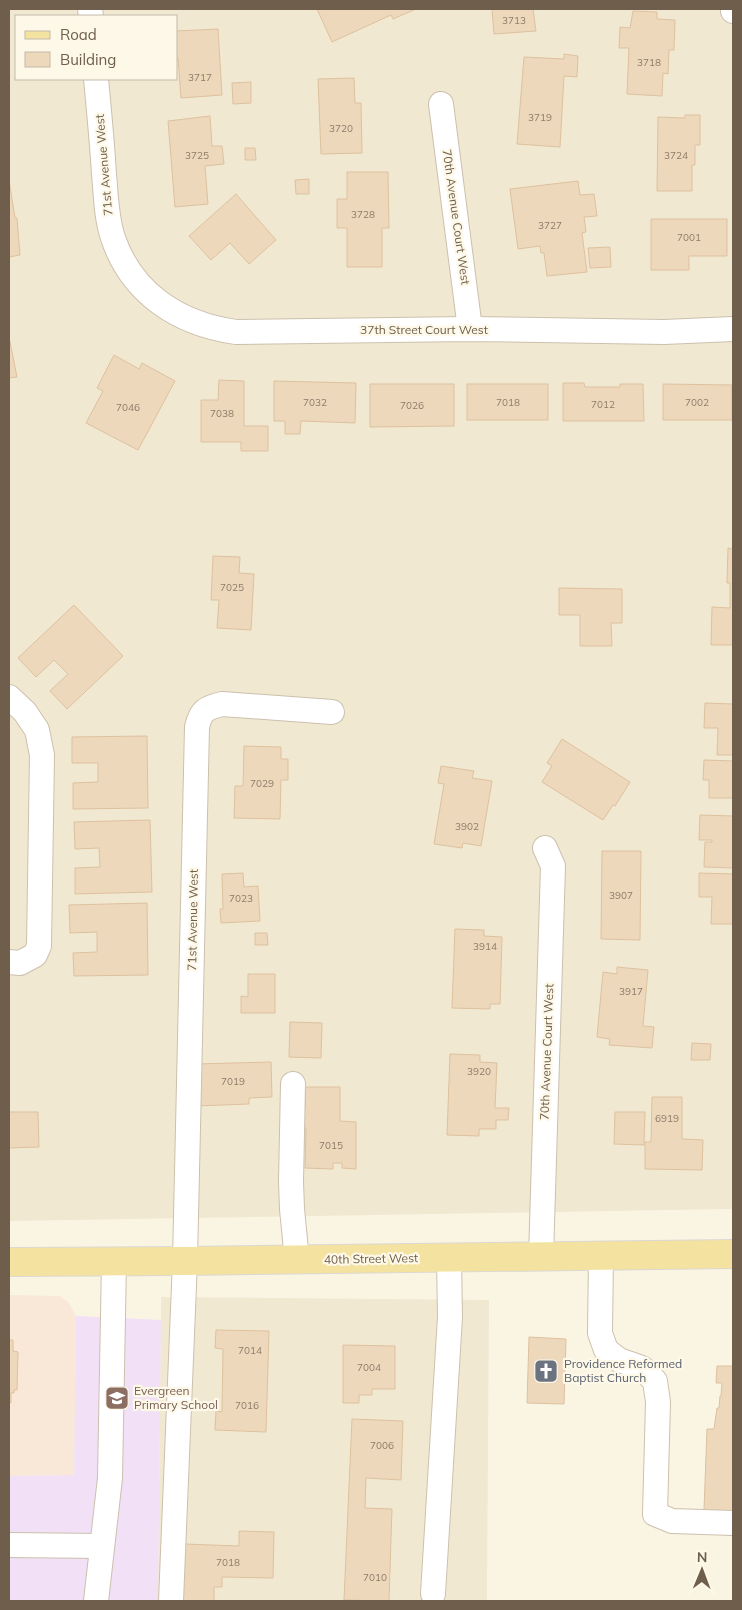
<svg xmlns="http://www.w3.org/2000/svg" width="742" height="1610" font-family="Mulish,sans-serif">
	<rect width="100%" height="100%" fill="#faf5e3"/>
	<g fill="#f1e8d2" fill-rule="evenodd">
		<path d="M9,9H733V1209L9,1221ZM16,16H176V79H16Z"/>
		<polygon points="161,1297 489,1300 487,1601 158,1601"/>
	</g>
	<polygon fill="#f9e7d7" points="9,1295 60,1296 69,1303 76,1316 74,1475 9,1476"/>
	<polygon fill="#f1e0f6" points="76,1316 161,1320 158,1601 9,1601 9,1476 74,1475"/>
	<g fill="#edd8bc" stroke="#dec19e">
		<polygon points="317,9 416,9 393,19 391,15 332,42"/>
		<polygon points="492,9 533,9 536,31 494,34"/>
		<polygon points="633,11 657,12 657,19 675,20 674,50 669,50 668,74 663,73 662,96 627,94 629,48 619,48 620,27 630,28"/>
		<polygon points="218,29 222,95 181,98 178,58 176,59 176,31"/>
		<polygon points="564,54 578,56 577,77 564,76 560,147 517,144 524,57 564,59"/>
		<polygon points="354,78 355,103 361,103 362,153 321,154 318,79"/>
		<polygon points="251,82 251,103 233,104 232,83"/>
		<polygon points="685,115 700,115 700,145 695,145 695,165 692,165 692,191 657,191 658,117 685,118"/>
		<polygon points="210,116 212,146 222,146 224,164 205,166 208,204 175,207 168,121"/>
		<polygon points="245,148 255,148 256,160 245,160"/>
		<polygon points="347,172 388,172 389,228 382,228 382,267 347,267 347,228 337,228 337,199 347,199"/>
		<polygon points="309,179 309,194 296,194 295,180"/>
		<polygon points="9,180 15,218 17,218 20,255 9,257"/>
		<polygon points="578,181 580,195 594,194 597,216 584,217 586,232 582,233 587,272 547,276 544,253 541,253 540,246 518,249 510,189"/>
		<polygon points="236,194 276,240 249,264 230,243 211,260 189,236"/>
		<polygon points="651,219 727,219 727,256 689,256 689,270 651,270"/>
		<polygon points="610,247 611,267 590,268 588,248"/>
		<polygon points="9,337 17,377 9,378"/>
		<polygon points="114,355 139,369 142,363 175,381 138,450 86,423 103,391 97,388"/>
		<polygon points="219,380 244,381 244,426 268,426 268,451 241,451 241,442 201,442 201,400 218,400"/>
		<polygon points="274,381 356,383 355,423 301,421 300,434 285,434 285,421 274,421"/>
		<polygon points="563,383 584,383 585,387 620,387 620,384 643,384 644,421 563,421"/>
		<polygon points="370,384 454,384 454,426 370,427"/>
		<rect x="467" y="384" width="81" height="36"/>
		<polygon points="663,384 732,385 732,420 663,420"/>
		<polygon points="728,548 733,549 733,645 711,645 712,607 730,608 730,583 727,583"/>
		<polygon points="213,556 240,557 239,573 254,574 251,630 217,628 219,600 211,600"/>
		<polygon points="559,588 622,589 622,623 611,623 612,646 580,646 580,615 559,615"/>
		<polygon points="74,605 123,656 67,709 50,691 68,674 54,660 36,677 18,658"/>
		<polygon points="705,703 733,704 733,755 717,755 718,728 704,728"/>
		<polygon points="147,736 148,808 73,809 73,783 98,782 98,763 72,763 72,737"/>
		<polygon points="562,739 630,782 615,806 613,805 603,820 542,782 552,766 547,763"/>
		<polygon points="244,746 281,747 281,759 288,759 288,780 281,780 280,819 234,818 235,786 243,786"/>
		<polygon points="704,760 733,761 733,798 709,798 709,780 703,780"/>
		<polygon points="441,766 474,771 472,778 492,781 481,846 463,843 462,848 434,844 444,784 438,783"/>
		<polygon points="700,815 733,816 733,868 704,867 705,842 712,842 712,840 699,840"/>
		<polygon points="150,820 152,892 75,894 75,868 100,867 99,848 75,849 74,822"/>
		<polygon points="602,851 641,851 640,940 601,939"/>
		<polygon points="243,873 244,887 258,886 260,921 221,923 220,909 223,909 222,874"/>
		<polygon points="699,873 733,874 733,924 711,924 712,897 699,897"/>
		<polygon points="147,903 148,975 74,976 73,953 97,952 97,932 70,933 69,905"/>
		<polygon points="455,929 484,930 484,936 502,937 500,1004 490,1004 490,1009 452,1008"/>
		<polygon points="255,933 267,933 268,945 255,945"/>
		<polygon points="617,967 648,970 643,1026 654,1027 652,1048 609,1045 610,1039 597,1037 603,972 617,974"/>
		<polygon points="248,974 275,974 275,1013 241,1013 241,996 248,997"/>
		<polygon points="290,1022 322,1023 321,1058 289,1057"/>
		<polygon points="692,1043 711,1044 710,1060 691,1060"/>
		<polygon points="450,1054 480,1055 480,1062 497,1063 495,1108 509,1108 508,1120 496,1120 496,1129 479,1129 479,1136 447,1135"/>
		<polygon points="271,1062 272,1097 249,1098 249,1104 196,1106 195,1064"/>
		<polygon points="305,1087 340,1087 340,1121 356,1122 356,1169 342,1168 342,1163 333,1163 333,1169 305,1168 306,1128 299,1128 299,1110 305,1110"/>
		<polygon points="652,1097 682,1097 682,1139 703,1140 702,1170 645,1169 645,1142 651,1142"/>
		<polygon points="9,1112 38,1112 39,1147 9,1148"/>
		<polygon points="615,1112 645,1112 644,1145 614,1144"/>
		<polygon points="216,1330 269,1331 266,1432 215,1430 216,1411 222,1412 223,1349 215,1348"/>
		<polygon points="529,1337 566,1339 564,1404 527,1403"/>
		<polygon points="9,1340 13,1340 13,1351 18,1352 17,1390 14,1390 14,1393 11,1393 11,1403 9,1402"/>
		<polygon points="343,1345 395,1346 395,1389 372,1389 372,1395 359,1395 359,1403 343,1403"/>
		<polygon points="717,1366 733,1366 733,1511 704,1510 707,1429 714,1429 717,1408 719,1408 720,1396 721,1396 722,1383 716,1383"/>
		<polygon points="352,1419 403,1421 401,1480 366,1478 365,1508 392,1509 389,1601 344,1600"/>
		<polygon points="239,1531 274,1532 273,1578 222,1577 222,1587 214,1587 214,1601 182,1601 184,1544 239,1546"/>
	</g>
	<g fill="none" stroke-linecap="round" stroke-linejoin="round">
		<g stroke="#ccc0ad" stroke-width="26">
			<g id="minor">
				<polyline points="90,9 91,16"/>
				<polyline points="733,9 733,11"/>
				<path d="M96,79C99,110 102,142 104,174C106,195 106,217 113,238C132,294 179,324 236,332L470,329L664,332L733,329"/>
				<polyline points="441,104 470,329"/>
				<polyline points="9,697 25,712 37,730 42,755 39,946 35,955 20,963 9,962"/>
				<polyline points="293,1084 291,1182 292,1209 297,1260"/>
				<polyline points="601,1256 600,1333 606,1350 619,1360 642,1368 655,1381 658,1402 655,1514 672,1521 733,1523"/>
				<polyline points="541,1257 553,866 545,848"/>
				<polyline points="9,1545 102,1546"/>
				<polyline points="433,1594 450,1317 449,1258"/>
				<polyline points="96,1601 110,1478 114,1261"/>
				<path d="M171,1601L185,1261L197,727C201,710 206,708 222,704L332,712"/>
			</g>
		</g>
		<g stroke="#dcd8d4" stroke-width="30">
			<polyline id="major" points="9,1262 185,1261 733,1254"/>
		</g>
		<use href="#minor" stroke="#fff" stroke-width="24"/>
		<use href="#major" stroke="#f4e2a0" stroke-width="28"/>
	</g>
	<defs>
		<g id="church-square" transform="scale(1.25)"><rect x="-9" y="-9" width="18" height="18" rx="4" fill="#6b7280" stroke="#fdf8e8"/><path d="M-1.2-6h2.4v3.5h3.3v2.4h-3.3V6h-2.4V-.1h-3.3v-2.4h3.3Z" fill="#fff"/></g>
		<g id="school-square" transform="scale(1.25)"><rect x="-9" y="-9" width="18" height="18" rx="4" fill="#8d6e63" stroke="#fdf8e8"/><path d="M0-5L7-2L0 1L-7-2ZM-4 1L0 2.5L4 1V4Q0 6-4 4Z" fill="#fff"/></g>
	</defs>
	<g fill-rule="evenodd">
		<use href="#church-square" x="546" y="1371"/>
		<use href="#school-square" x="117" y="1398"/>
	</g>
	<g text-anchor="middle" stroke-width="4.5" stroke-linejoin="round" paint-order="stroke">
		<g font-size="10" fill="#8e7c67">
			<text x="514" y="24">3713</text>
			<text x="649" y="66">3718</text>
			<text x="200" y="81">3717</text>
			<text x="540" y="121">3719</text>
			<text x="341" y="132">3720</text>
			<text x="197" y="159">3725</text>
			<text x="676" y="159">3724</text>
			<text x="363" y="218">3728</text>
			<text x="550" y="229">3727</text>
			<text x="689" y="241">7001</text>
			<text x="315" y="406">7032</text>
			<text x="508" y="406">7018</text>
			<text x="697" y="406">7002</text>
			<text x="603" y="408">7012</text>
			<text x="412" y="409">7026</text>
			<text x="128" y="411">7046</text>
			<text x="222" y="417">7038</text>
			<text x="232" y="591">7025</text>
			<text x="262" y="787">7029</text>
			<text x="467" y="830">3902</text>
			<text x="621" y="899">3907</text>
			<text x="241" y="902">7023</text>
			<text x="485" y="950">3914</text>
			<text x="631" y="995">3917</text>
			<text x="479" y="1075">3920</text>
			<text x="233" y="1085">7019</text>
			<text x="667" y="1122">6919</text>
			<text x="331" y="1149">7015</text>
			<text x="250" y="1354">7014</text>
			<text x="369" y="1371">7004</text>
			<text x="247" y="1409">7016</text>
			<text x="382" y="1449">7006</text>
			<text x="228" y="1566">7018</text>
			<text x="375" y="1581">7010</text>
		</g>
		<g font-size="12" fill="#6f5e4b" stroke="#fdf8e8">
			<text transform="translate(104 165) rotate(-95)" y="4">71st Avenue West</text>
			<text transform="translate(456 217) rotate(82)" y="4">70th Avenue Court West</text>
			<text x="424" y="334">37th Street Court West</text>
			<text transform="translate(193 920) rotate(-89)" y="4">71st Avenue West</text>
			<text transform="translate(547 1052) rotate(-88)" y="4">70th Avenue Court West</text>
			<text transform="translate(371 1259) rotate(-1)" y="4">40th Street West</text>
		</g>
		<g font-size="12" fill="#5b616d" stroke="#fdf8e8" text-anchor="start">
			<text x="564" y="1368">Providence Reformed<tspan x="564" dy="14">Baptist Church</tspan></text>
		</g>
		<g font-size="12" fill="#785e54" stroke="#fdf8e8" text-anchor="start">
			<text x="134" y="1395">Evergreen<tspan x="134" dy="14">Primary School</tspan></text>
		</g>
	</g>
	<rect width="742" height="1610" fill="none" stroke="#6f5e4b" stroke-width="20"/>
	<rect x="15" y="15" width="162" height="65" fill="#fdf8e8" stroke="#c4baa9"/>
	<rect x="25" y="31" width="25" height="8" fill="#f4e2a0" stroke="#c4baa9"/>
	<text x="60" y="40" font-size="15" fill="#6f5e4b">Road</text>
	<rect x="25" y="52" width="25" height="15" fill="#edd8bc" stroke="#c4baa9"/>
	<text x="60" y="65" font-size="15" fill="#6f5e4b">Building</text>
	<g transform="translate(702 1570) rotate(1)" stroke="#fdf8e8" stroke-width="4" paint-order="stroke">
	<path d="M0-4L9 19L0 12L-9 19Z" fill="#6f5e4b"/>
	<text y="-8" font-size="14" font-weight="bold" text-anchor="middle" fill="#6f5e4b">N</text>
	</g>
</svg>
